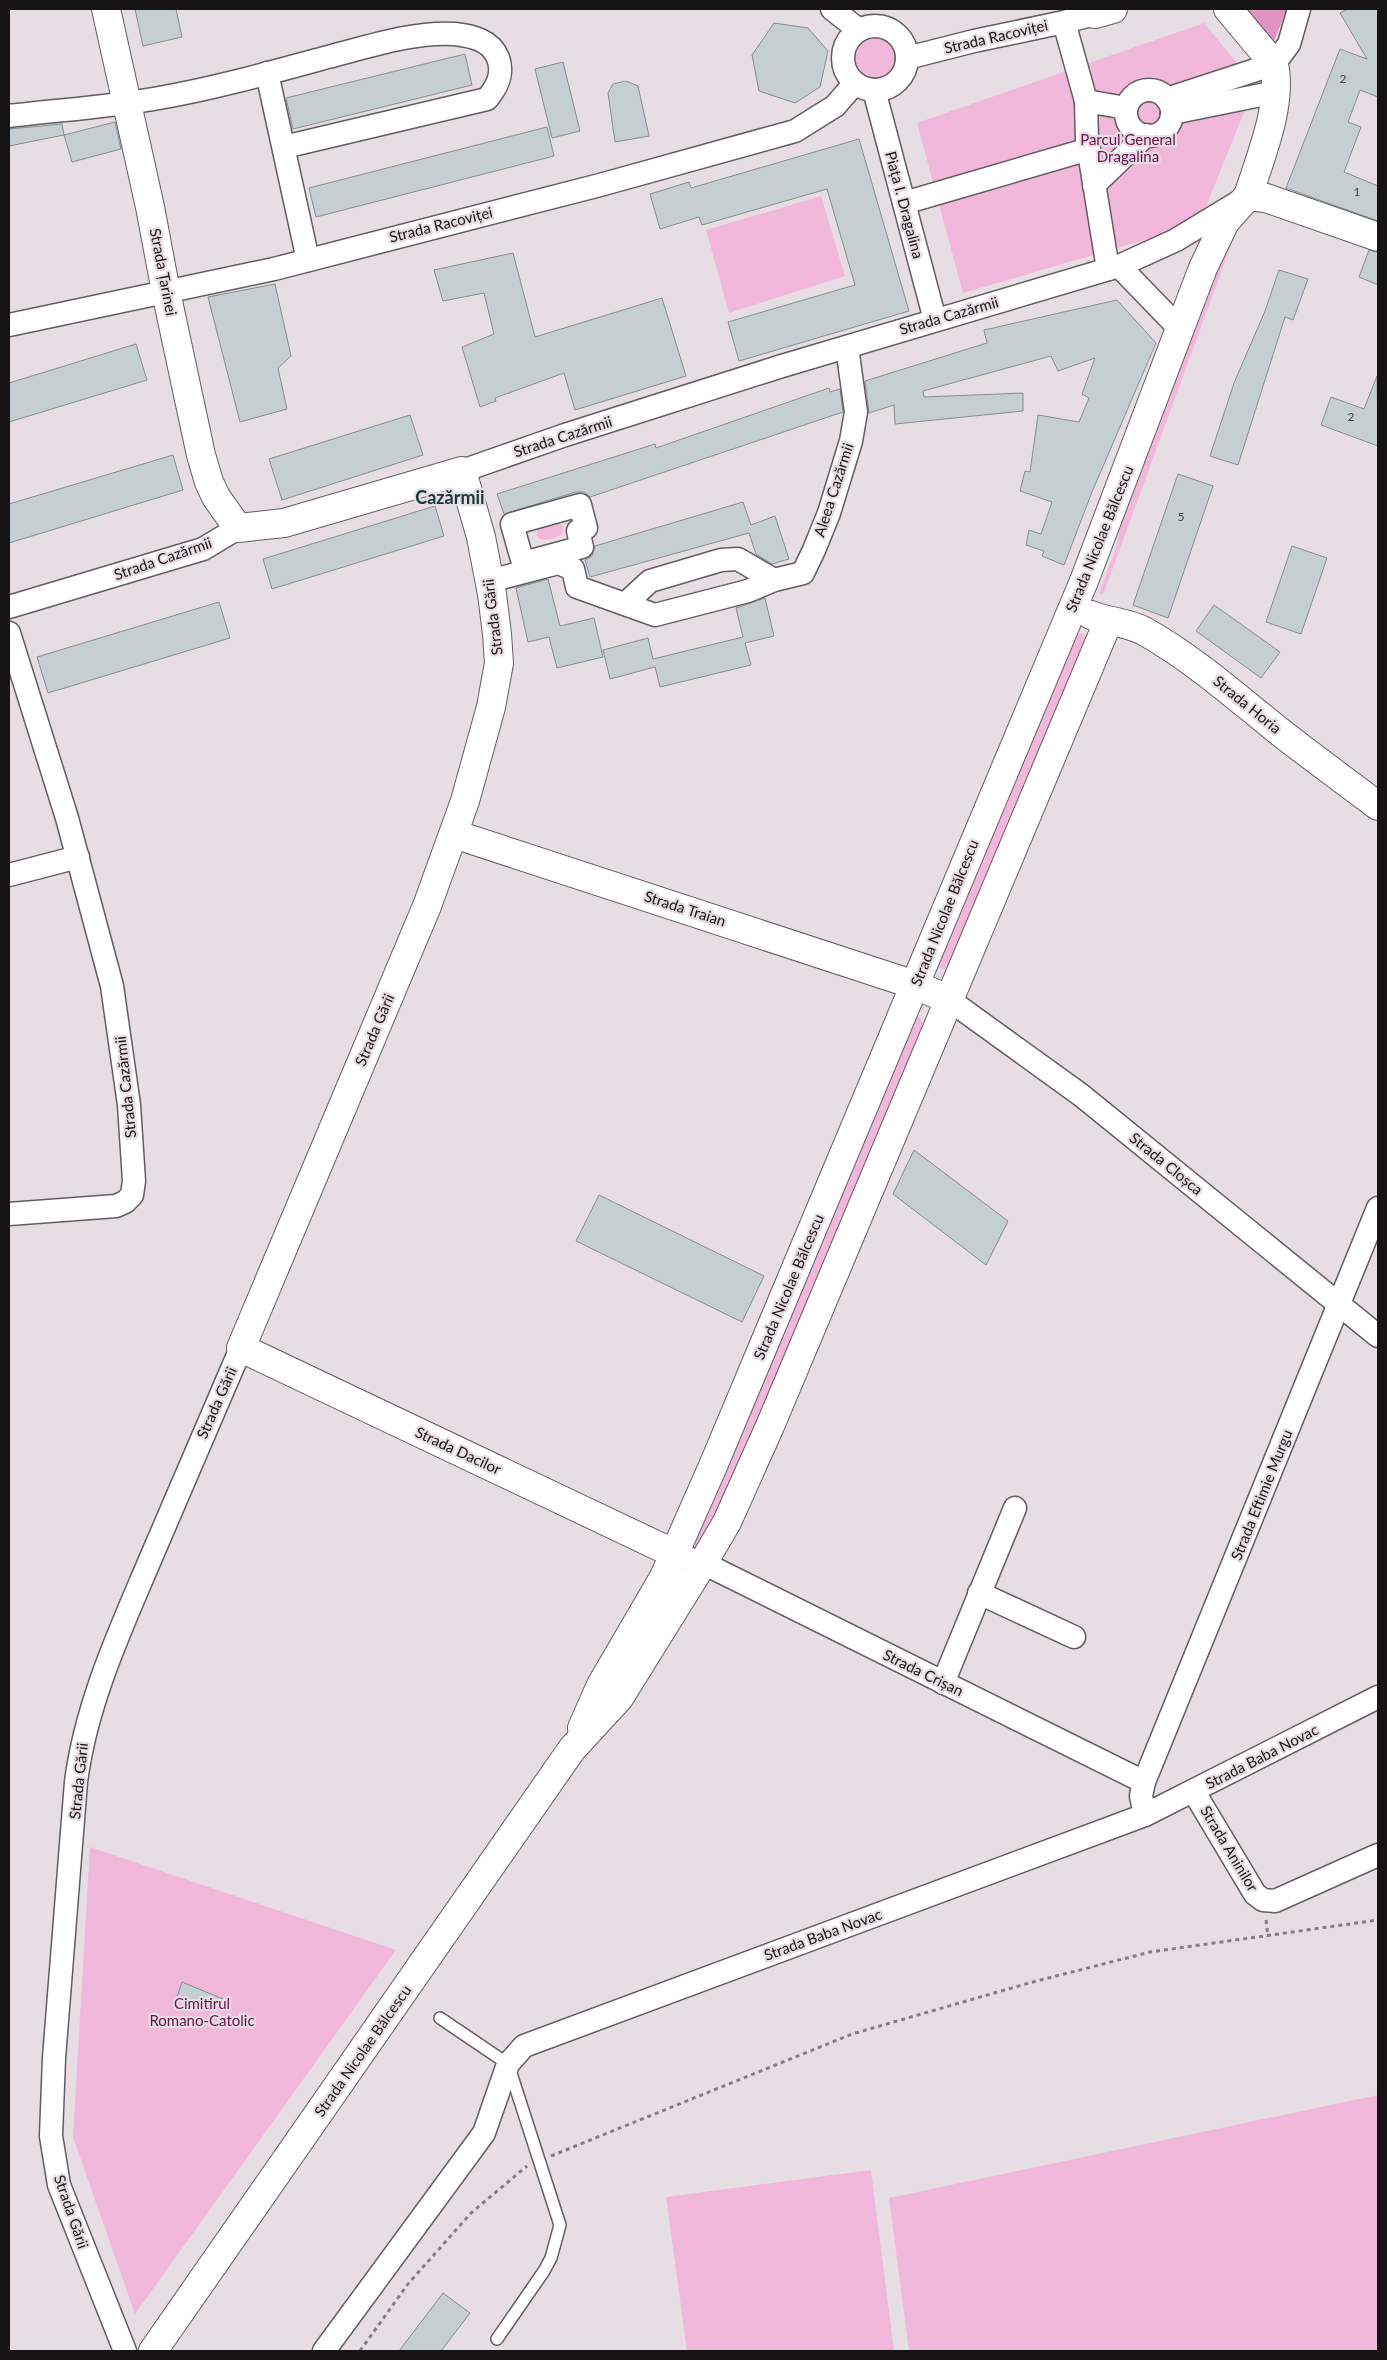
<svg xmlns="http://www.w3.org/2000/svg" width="1387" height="2360" font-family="Lato,sans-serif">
	<rect width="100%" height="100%" fill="#e7dee4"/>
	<g fill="#f1b8dc">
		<polygon points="1204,23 1255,85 1199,224 963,293 917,123"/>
		<circle cx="875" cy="58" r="23"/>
		<polygon points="821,196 845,276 729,313 706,230"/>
		<polygon points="1226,243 1231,245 1103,595 1099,593 1116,548 1122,516"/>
		<path d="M557,521L564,527L562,534C554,539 547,542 538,538L537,530L544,524Z"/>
		<polygon points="1083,633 1086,640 949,966 944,969 937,967 935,961 1075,635"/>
		<polygon points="920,1017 924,1025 918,1041 805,1311 701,1544 693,1547 692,1542 913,1020"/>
		<polygon points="90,1847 396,1950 135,2314 73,2137"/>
		<polygon points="1378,2095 1378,2351 909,2351 889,2198"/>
		<polygon points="871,2170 894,2351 687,2351 666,2197"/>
	</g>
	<polygon fill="#e094c4" points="1237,9 1287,9 1274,41 1262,42"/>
	<g fill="#c5cfd1" stroke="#848e8f">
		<polygon points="135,9 176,9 182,37 143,46"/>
		<polygon points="1348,9 1378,9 1378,97 1360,90 1348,122 1361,127 1344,172 1378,186 1378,221 1286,188 1340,49 1367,59 1340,13"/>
		<polygon points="774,23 808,28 828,51 820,87 795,103 759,91 752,55"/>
		<polygon points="465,54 472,85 293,129 286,98"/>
		<polygon points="563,62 580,131 552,138 535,69"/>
		<polygon points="626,81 638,86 649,136 615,142 608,93 613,84"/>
		<polygon points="115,122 121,149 72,162 64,135"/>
		<polygon points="62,124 64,135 9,146 9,129"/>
		<polygon points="547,127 554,156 316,217 309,188"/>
		<polygon points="859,139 909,311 739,361 728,322 855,285 827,189 702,225 699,217 660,229 650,194 689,182 691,188"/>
		<polygon points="1369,250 1378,252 1378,285 1359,277"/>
		<polygon points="513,253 535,337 662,298 686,376 575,410 564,373 495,398 496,401 480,407 462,347 494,334 484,293 443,301 434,270"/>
		<polygon points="1279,270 1308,279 1293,320 1285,317 1238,465 1210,456 1234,383 1265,311"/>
		<polygon points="275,284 291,356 278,368 287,409 240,422 208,297"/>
		<polygon points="1117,300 1156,343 1092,492 1064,565 1042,556 1044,551 1026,545 1029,530 1041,534 1052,502 1020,491 1025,471 1030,472 1038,415 1079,422 1089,398 1082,394 1095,358 1058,371 1051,356 923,391 924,397 1023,393 1023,411 895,424 894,405 869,413 865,381 987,343 984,330"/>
		<polygon points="136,344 147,380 9,422 9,383"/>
		<polygon points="1377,376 1378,446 1321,425 1331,397 1364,409"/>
		<polygon points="829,388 830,392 840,389 843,412 590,497 584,492 576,492 504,514 497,494 655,444 656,448"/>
		<polygon points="410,415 423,455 282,500 269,459"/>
		<polygon points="173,455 183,490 9,543 9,504"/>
		<polygon points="1178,474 1213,486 1168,618 1133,605"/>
		<polygon points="743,502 751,525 775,516 789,559 772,564 756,554 749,533 590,577 585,560 592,556 595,546"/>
		<polygon points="435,506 444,536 272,589 263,559"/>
		<polygon points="1292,546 1327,558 1301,634 1266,622"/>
		<polygon points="548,579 560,626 594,618 603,657 557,668 549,637 528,642 516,588"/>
		<polygon points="765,598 774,636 745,643 751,665 660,687 655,667 610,679 603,650 648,638 653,659 743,637 736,608"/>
		<polygon points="219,602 230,638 48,693 37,657"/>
		<polygon points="1214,605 1280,652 1261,678 1196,631"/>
		<polygon points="914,1150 1008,1221 986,1265 893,1194"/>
		<polygon points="599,1195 764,1276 742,1322 576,1241"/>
		<polygon points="182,1982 223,1999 220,2010 177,1997"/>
		<polygon points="443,2293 470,2313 441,2351 399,2351"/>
	</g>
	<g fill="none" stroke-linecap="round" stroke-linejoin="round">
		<g stroke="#635c60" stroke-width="14">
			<polyline id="lane" points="440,2018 508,2064 560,2225 551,2258 544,2271 497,2339"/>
		</g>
		<g stroke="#635c60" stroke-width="25">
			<g id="street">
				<polyline points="832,9 859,30"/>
				<polyline points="1064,22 1086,101 1087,140 1108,269"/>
				<circle cx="875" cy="58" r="32"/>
				<polyline points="907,58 974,41 1064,22 1095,14"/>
				<polyline points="267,73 308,260"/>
				<polyline points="874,90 935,320"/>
				<circle cx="1149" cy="113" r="23"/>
				<polyline points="1167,99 1274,64 1289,44 1299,9"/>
				<polyline points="1086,101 1126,108"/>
				<polyline points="1172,113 1276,92"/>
				<path d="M9,116C59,110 110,107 159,98C216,88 273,72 328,57C367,47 415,31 455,34C472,36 491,40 498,58C504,74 497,87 487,99L284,147"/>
				<polyline points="1094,185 1146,135"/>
				<polyline points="904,203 1089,149"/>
				<polyline points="1119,266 1180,329"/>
				<polyline points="9,325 274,269 600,185 795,131 835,106 855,83"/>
				<polyline points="462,471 565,435 782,366 1119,266 1176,240 1237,203"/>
				<polygon points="580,505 586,528 578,531 582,547 523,563 512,524"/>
				<polyline points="490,581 558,563 573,569 577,587 655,615 748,591 774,580 803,573 814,550 829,513 851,441 856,412 847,347"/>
				<polyline points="625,604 650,581 721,560 738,559 774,580"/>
				<polyline points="9,607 203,549 238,528"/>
				<polyline points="9,633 67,818 112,986 129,1105 134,1181 132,1195 125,1202 116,1206 9,1214"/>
				<polyline points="9,875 78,857"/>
				<polyline points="948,999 1081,1095 1378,1336"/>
				<polyline points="675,1554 703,1563 1144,1782"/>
				<polyline points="979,1593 1074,1637"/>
				<polyline points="943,1683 1015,1508"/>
				<polyline points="1194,1792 1255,1894 1263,1900 1275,1901 1378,1855"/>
				<polyline points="1145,1815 1378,1697"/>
				<path d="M125,2351L59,2185L51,2136L54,2058L76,1782C86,1704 119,1633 150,1560C180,1490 210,1419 241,1348"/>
				<polyline points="324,2351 484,2133 508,2064 524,2046 1145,1815 1141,1796 1144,1782 1378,1208"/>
			</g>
		</g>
		<g stroke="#635c60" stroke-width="30">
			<g id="secondary">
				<polyline points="106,9 150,207 166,292 201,455 209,482 216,497 238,528 284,523 462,471 481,537 492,594 497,634 499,663 491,707 465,801 427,906 241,1348 675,1554"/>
				<polyline points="1094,9 1095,14 1113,9"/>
				<path d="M1228,9L1274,64C1283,104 1260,158 1248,196"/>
				<polyline points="454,834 915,985 948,999"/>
			</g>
		</g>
		<g stroke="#635c60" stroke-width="30">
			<g id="primary">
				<path d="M1091,615C1108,622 1127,622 1144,631C1192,658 1233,694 1275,728C1309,755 1344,780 1378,806"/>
				<polyline points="582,1728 601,1685 664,1577 713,1466 1084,581 1203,268 1225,222 1248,196 1266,198 1378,237"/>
				<polyline points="153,2351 572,1749 619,1698 703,1563 727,1522 770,1426 1108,622"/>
			</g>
		</g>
		<g stroke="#847e82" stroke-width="3" stroke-dasharray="4 4" stroke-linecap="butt">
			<polyline points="1266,1920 1268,1937"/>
			<polyline points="551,2156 852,2034 1029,1983 1150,1952 1378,1920"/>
			<polyline points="360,2351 408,2284 471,2213 527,2166"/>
		</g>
		<use href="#lane" stroke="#fff" stroke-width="11"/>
		<use href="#street" stroke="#fff" stroke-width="22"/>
		<use href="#secondary" stroke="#fff" stroke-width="28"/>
		<use href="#primary" stroke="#fff" stroke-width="28"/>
	</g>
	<g text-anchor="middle" stroke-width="4.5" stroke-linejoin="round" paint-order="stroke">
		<g font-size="12" fill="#424243">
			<text x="1343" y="83">2</text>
			<text x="1357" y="196">1</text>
			<text x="1351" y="421">2</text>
			<text x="1181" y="521">5</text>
		</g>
		<g font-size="15" fill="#161314" stroke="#e7dee4">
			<text transform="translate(996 37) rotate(-13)" y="5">Strada Racoviței</text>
			<text transform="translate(904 205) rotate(75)" y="5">Piața I. Dragalina</text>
			<text transform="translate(441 225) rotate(-14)" y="5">Strada Racoviței</text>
			<text transform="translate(163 272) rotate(79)" y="5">Strada Țarinei</text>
			<text transform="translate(949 316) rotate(-16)" y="5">Strada Cazărmii</text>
			<text transform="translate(563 437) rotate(-18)" y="5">Strada Cazărmii</text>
			<text transform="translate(834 490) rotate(-72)" y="5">Aleea Cazărmii</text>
			<text transform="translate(1100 539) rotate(-68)" y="5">Strada Nicolae Bălcescu</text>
			<text transform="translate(163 559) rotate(-19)" y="5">Strada Cazărmii</text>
			<text transform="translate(493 617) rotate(-97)" y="5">Strada Gării</text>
			<text transform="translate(1247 705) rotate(39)" y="5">Strada Horia</text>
			<text transform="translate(685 909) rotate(18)" y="5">Strada Traian</text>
			<text transform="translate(945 913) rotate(-68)" y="5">Strada Nicolae Bălcescu</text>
			<text transform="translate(375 1030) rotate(-67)" y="5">Strada Gării</text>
			<text transform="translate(126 1087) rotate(-96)" y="5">Strada Cazărmii</text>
			<text transform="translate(1166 1164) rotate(39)" y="5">Strada Cloșca</text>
			<text transform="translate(789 1287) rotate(-67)" y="5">Strada Nicolae Bălcescu</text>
			<text transform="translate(217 1403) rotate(-66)" y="5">Strada Gării</text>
			<text transform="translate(458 1451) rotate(25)" y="5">Strada Dacilor</text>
			<text transform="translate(1262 1495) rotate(-68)" y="5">Strada Eftimie Murgu</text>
			<text transform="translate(923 1673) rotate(26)" y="5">Strada Crișan</text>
			<text transform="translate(1262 1757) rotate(-27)" y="5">Strada Baba Novac</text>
			<text transform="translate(79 1781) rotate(-84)" y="5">Strada Gării</text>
			<text transform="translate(1229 1849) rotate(59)" y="5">Strada Aninilor</text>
			<text transform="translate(823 1935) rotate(-20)" y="5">Strada Baba Novac</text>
			<text transform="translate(363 2051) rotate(-55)" y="5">Strada Nicolae Bălcescu</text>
			<text transform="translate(71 2212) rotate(71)" y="5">Strada Gării</text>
		</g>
		<g font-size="15" fill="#691052" stroke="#e7dee4">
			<text x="1128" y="145">Parcul General<tspan x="1128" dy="17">Dragalina</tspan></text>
			<text x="202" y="2009">Cimitirul<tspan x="202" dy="17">Romano-Catolic</tspan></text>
		</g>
		<g font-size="18" font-weight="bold" fill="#16383c" stroke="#e7dee4">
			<text x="450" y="504">Cazărmii</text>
		</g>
	</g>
	<rect width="1387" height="2360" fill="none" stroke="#161314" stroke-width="20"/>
</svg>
